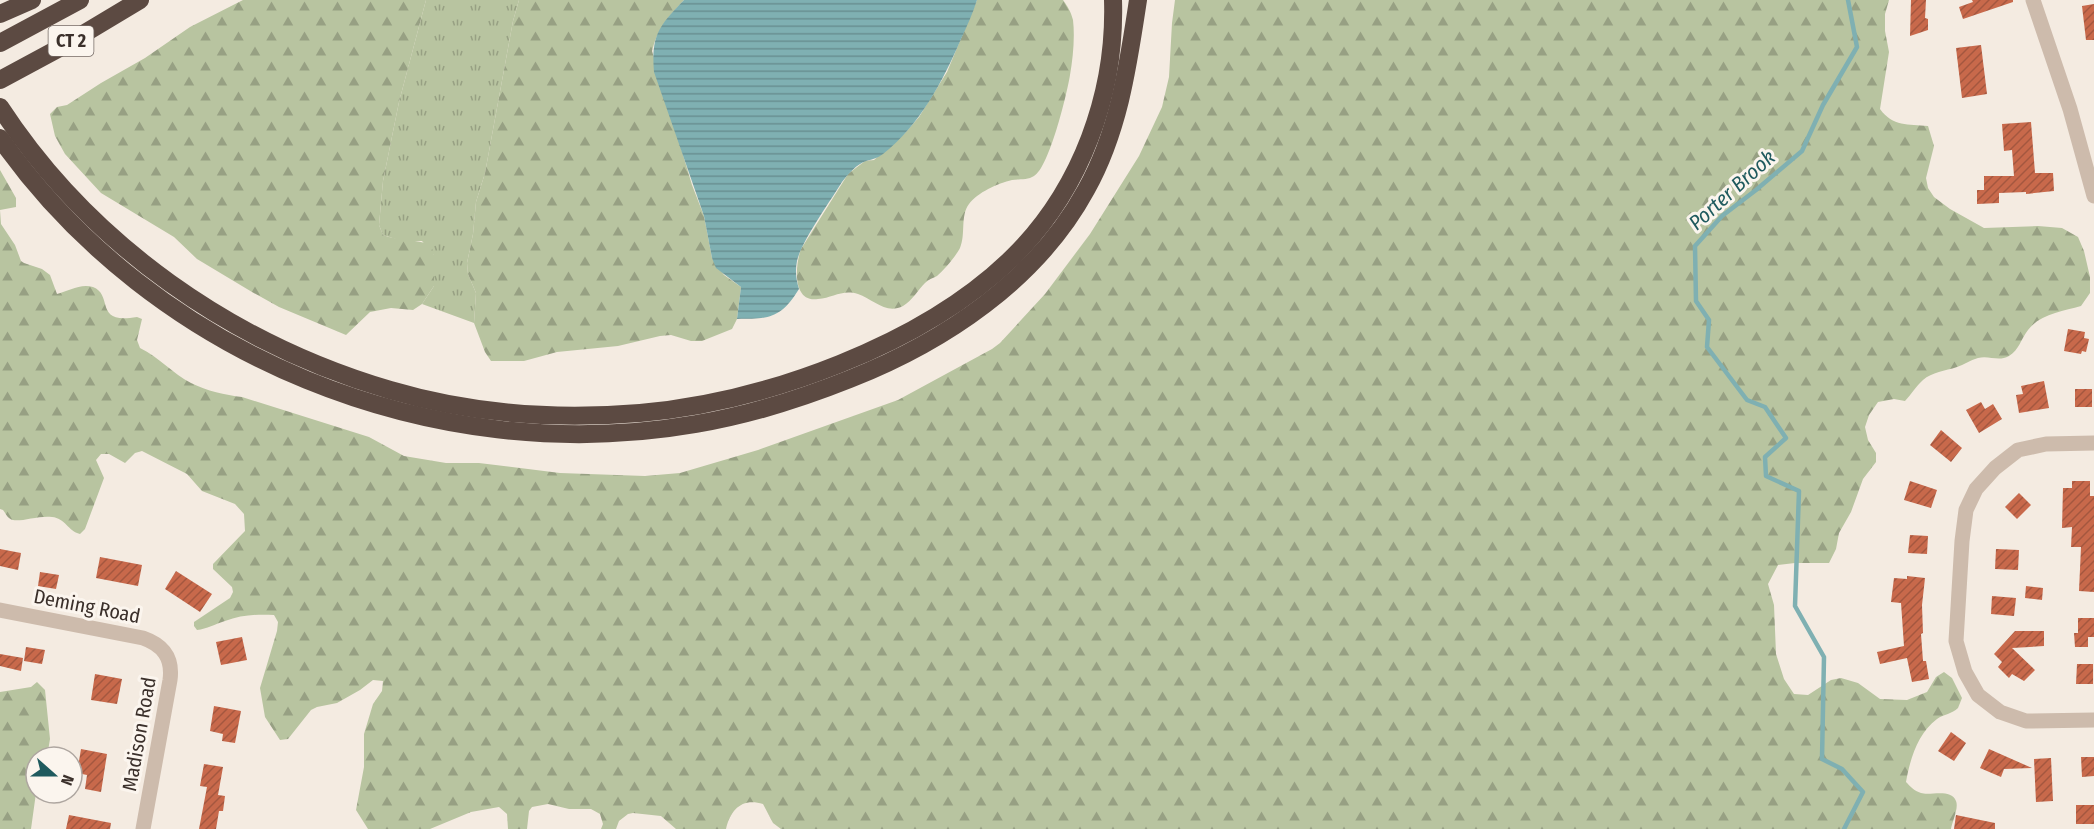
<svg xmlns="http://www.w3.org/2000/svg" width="2094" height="829" font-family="'Fira Sans Condensed',sans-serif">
	<defs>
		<pattern id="grass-tufts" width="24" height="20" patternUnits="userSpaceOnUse" patternTransform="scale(1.5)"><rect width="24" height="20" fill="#b8c4a0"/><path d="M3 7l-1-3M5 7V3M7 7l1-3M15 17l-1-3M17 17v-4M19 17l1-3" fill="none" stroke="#97a083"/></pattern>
		<pattern id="forest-firs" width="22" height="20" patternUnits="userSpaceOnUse" patternTransform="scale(1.5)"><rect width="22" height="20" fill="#b8c4a0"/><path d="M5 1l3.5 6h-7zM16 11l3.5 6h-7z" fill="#97a083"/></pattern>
		<pattern id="water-rules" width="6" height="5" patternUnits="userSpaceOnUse" patternTransform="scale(1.5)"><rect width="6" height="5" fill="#7fb0b2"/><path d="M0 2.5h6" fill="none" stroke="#699091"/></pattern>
		<pattern id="building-hatch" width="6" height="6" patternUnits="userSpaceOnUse" patternTransform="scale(1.5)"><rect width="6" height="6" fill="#c8694b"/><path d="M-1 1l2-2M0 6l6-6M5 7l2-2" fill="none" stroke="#a4573f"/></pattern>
	</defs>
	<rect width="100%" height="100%" fill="#f4ebe1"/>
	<polygon fill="url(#grass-tufts)" points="426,0 519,0 513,21 485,173 476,202 473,234 467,263 468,274 476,293 474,323 422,304 434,286 434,255 422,241 402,241 383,235 379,225 383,181 399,102"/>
	<g fill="url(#forest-firs)">
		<path d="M243,0H426L399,102L383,181L379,225L383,235C399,241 416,239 431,245L434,255V286L422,304L413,310L391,308L370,312L346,335L279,307L252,292L197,259L174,237L101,193L65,154L55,136L50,114L57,107L67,105L101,83L145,58L190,27Z"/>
		<path d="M519,0H684C669,16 657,29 652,51L692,185L704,216L712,258L724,275L741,287L737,319L732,329L702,341H691L671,335L660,336L618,346L557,352L524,361H491L485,352L474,323L476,293L468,274L467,263L473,234L476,202L485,173L513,21Z"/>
		<path d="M977,0H1063C1068,7 1071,12 1073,20C1075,37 1073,58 1070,75C1067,94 1049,168 1034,176C1028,180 1019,179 1012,180C998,183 977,193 969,204C960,216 966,234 960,248C956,256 944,270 937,276C933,278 929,279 925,283C918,290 912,301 903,306C886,315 873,299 858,294C842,289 833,298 818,299C792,303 795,265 801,249L848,174L865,161L874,160L906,132L919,117L947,72Z"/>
		<path d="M1175,0H1889L1885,14V31L1889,52L1880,109C1893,127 1908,124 1928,126L1934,146L1926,178L1928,188L1934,197L1950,209L1984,228L2038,226L2062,228L2078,237L2084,251L2090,277V293L2081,306C2063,311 2040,314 2028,330C2021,339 2019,350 2009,356C1998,362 1989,355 1978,358C1970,360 1964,365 1957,367C1945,371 1932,372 1923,380C1916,386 1911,395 1905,401L1894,399L1878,402L1869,415L1865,427L1868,440L1876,453V462L1863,479L1851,512L1839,533L1836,549L1829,563H1795L1778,565L1768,584L1774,605L1776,654L1784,679L1794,694L1808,695L1831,680L1841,678L1858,683L1880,699L1907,700L1927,692L1936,677L1944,672L1952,678L1962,698L1958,708C1952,714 1944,714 1937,719C1918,733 1910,759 1906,782C1910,786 1914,791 1921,793C1930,796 1951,788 1956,801C1959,808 1952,822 1951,829H781L773,823L763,804C742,798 731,809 726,829H676L661,816L633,813L628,814L619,821L616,829H601L603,824L600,814L591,809H569L548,804L532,807L529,811L527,829H508L507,814L499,807L471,812L430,829H368L356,810L364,767V734L373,704L382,691L383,681L373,680L360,690L337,703L317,707L311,710L288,739L280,740L265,717L260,688L277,631L278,622L274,615C257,614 241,615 225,621C215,624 207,629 197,630L194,626V622L230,598L233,592L232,587L213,569V564L245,531L244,514L235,504L202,491L187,474L142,451L135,453L125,463L109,454H101L96,460L104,478L85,529L80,534C68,531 65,518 52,517C40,515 21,522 13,520C8,519 6,514 3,510L0,509V170L16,198V207L0,210L1,224L15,245L21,261L24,263L42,269L50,275L57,294C68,291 81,283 93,287C114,295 93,325 137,317L142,319L137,340L140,348C159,357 173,374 191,383C207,391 225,395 242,397L369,437L404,456L446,463H479L560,473L645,476L680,473L758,450L898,400L992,349L1000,343L1045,294L1090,234L1139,156L1162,107L1169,77L1172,23Z"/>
		<polygon points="37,682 45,690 50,739 47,757 36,757 36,793 31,829 0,829 0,692 31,687"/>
	</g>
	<path fill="url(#water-rules)" d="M684,0H977C973,13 967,26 961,39C943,81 920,125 883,154C878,158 873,159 866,161C857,164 848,174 842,182C831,200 801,242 797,261C795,271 796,279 799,289C781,318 770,319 737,319L741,287L716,268L712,258L704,216L654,72C651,35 659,26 684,0Z"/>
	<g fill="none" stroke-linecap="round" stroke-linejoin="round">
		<polyline stroke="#7fb0b2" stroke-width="4.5" points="1844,829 1863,792 1842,769 1822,759 1824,657 1795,606 1799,491 1766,476 1765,457 1786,438 1765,407 1747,400 1707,347 1709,320 1696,301 1695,246 1722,216 1756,190 1802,151 1823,105 1857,47 1848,0"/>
	</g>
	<g fill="url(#building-hatch)">
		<polygon points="1911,0 1926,0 1925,18 1928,19 1928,30 1910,36"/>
		<polygon points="1972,0 2013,0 2013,2 1963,19 1959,7 1973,2"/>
		<polygon points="2094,4 2094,40 2086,40 2082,6"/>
		<polygon points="1981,45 1987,94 1962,98 1956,48"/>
		<polygon points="2031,122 2035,173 2053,173 2054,191 2026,194 2026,192 1999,193 1999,203 1977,204 1977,190 1984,190 1984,176 2014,176 2012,150 2004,151 2002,124"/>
		<polygon points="2068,329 2085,332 2084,338 2089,339 2086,352 2082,351 2081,354 2064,351"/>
		<polygon points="2044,381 2049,408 2019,413 2016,395 2023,394 2021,386"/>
		<rect x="2075" y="389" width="17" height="18"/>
		<polygon points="1981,402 1985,409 1993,404 2002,419 1979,433 1966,410"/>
		<polygon points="1941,430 1962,448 1951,462 1930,445"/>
		<polygon points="1910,481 1937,490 1931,508 1904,500"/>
		<polygon points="2072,481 2090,481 2090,496 2094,496 2094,592 2079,591 2081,547 2071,547 2072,527 2062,528 2063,488 2072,488"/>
		<polygon points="2019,493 2031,505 2017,519 2005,507"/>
		<polygon points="1910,535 1928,536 1927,554 1908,553"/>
		<polygon points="0,549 21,553 18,570 0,566"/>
		<polygon points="1996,549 2019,550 2018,570 1995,569"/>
		<polygon points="100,557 142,565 138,586 96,578"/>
		<polygon points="176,571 212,594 200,612 165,589"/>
		<polygon points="40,572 59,575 56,589 38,586"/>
		<polygon points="1907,576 1925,578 1922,605 1923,633 1921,634 1923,661 1926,661 1929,679 1912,682 1907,658 1880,664 1877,652 1904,646 1901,603 1891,602 1894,578 1907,579"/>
		<polygon points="2026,586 2043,588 2042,600 2025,598"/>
		<polygon points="1992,596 2016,598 2014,616 1991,614"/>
		<polygon points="2078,618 2094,618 2094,637 2088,637 2088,647 2075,647 2074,633 2078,633"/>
		<polygon points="2015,631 2044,631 2044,646 2012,648 2035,670 2024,681 2012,674 2009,678 1998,667 2002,662 1994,654"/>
		<polygon points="242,637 247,660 221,665 216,642"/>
		<polygon points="26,647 45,650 42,664 24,661"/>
		<polygon points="0,654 23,658 21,671 0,666"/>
		<polygon points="2077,664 2093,664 2093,684 2076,684"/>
		<polygon points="95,674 122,679 117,704 91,700"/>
		<polygon points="214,706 241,711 235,743 222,741 223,734 210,731"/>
		<polygon points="1951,732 1966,743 1954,761 1938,751"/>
		<polygon points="81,749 107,754 101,792 85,789 87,775 77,773"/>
		<polygon points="1989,749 2032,768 2004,769 2001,777 1980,768"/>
		<polygon points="2081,757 2094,757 2094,776 2082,777"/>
		<polygon points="2051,758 2053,801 2036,802 2034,759"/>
		<polygon points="204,764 223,767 218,795 225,796 223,811 219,811 216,829 199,829 207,787 200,786"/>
		<rect x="2076" y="805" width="18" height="19"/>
		<polygon points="69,815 111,823 110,829 66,829"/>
		<polygon points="1956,815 1995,823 1995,829 1954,829"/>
	</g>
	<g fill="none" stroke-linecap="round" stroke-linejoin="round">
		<g stroke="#cdbbac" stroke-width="15">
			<polyline points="2094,443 2046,444 2018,450 1995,468 1976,489 1966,510 1962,541 1956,641 1965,672 1978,695 2000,712 2026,721 2094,720"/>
			<path d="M0,610L143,638C163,645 173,658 170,680L143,829"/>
		</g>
		<polyline stroke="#cdbbac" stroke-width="15" points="2033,0 2070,109 2094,196"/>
		<g stroke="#5c4a42" stroke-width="18">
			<polyline points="0,14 32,0"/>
			<polyline points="0,43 80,0"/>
			<polyline points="0,80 65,45 140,0"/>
			<path d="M0,107C90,245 233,344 390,390C471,414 556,420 640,413C765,402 924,345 1014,256C1081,189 1116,94 1113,0"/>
			<path d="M0,138C153,356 433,470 696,424C749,415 800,399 850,379C944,342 1037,280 1086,190C1119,131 1128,66 1138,0"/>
		</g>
	</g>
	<g text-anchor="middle" stroke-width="6" stroke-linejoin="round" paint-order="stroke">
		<rect fill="#fbf5ee" stroke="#756b66" stroke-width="1.5" x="48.5" y="26" width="45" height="30" rx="4.5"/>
		<g font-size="18" font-weight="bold" fill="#3b302b">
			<text x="71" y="47">CT 2</text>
		</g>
		<g font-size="20" fill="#3b302b" stroke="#fbf5ee">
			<text transform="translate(87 606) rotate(11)" y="7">Deming Road</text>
			<text transform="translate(139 734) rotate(-80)" y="7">Madison Road</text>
		</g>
		<g font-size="21" font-style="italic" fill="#1f5a5e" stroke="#fbf5ee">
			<text transform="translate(1732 190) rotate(-42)" y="7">Porter Brook</text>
		</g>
	</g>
	<g transform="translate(54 775) rotate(111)"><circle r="28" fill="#fbf5ee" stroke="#aea6a0" stroke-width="1.5"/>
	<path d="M0-4.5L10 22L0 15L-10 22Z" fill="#1f5a5e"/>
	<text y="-9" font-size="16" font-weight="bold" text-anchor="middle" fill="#3b302b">N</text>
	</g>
</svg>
